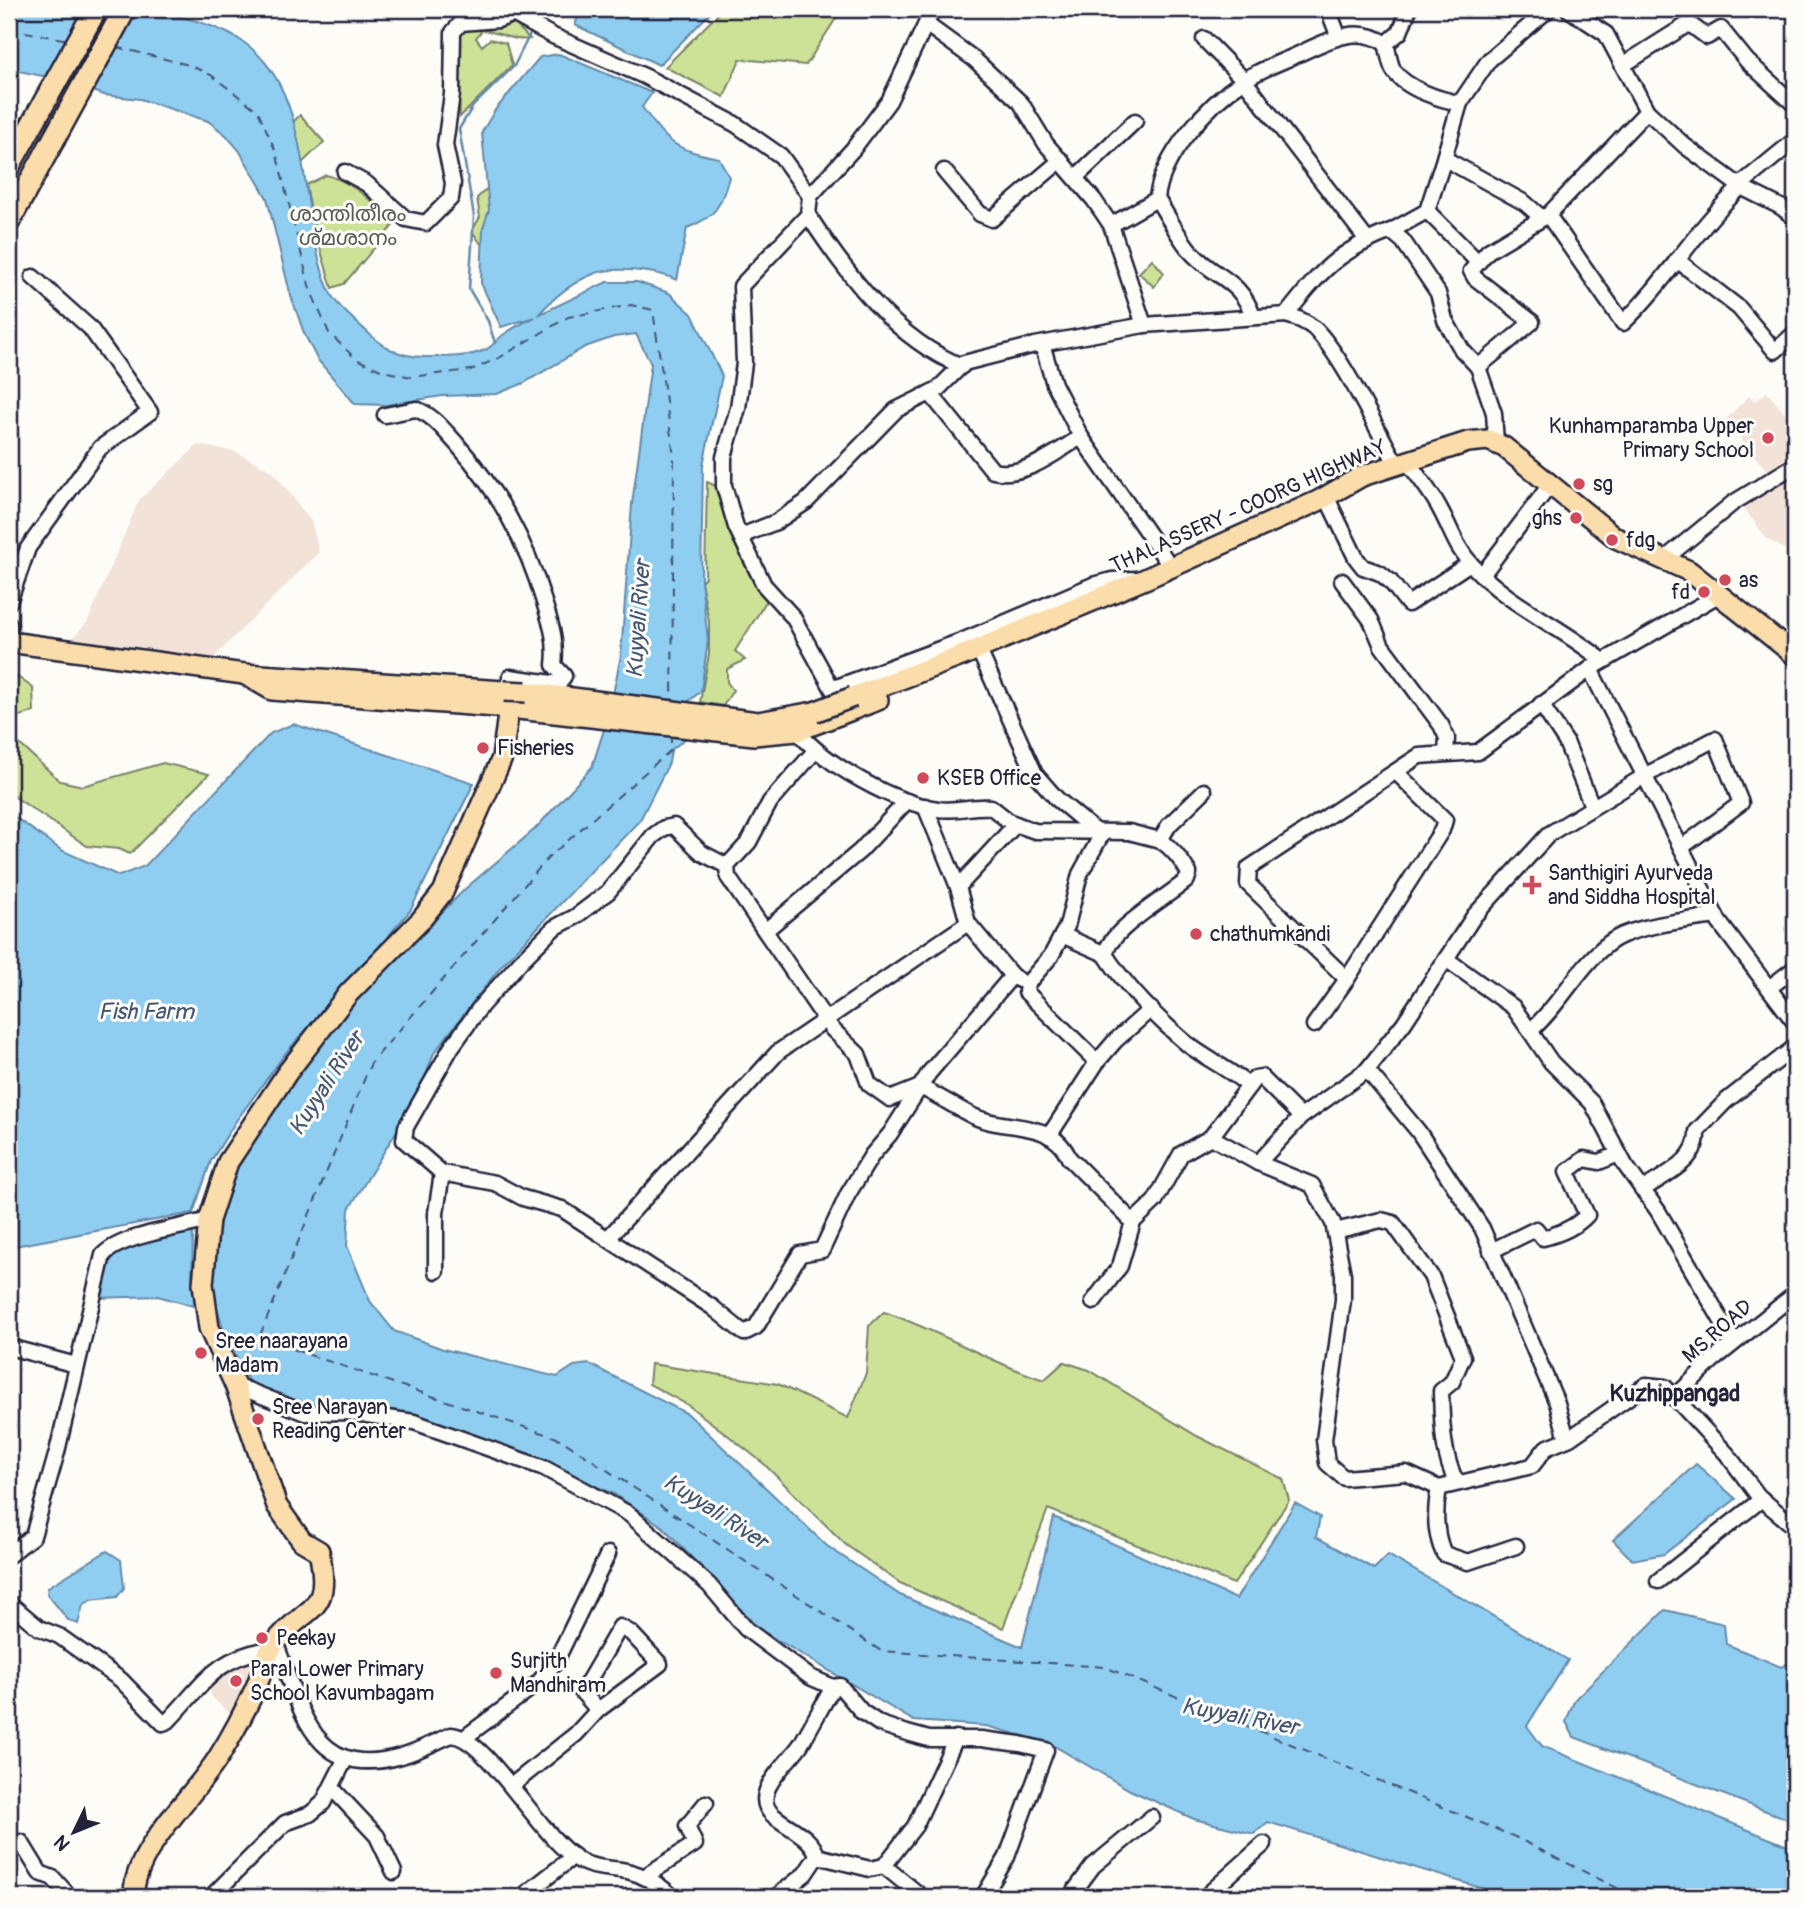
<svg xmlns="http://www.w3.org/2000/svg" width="1804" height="1906" font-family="Pangolin,'Noto Sans Malayalam',sans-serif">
	<rect width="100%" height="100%" fill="#fdfcf7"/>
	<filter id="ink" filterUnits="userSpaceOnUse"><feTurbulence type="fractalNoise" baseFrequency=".0143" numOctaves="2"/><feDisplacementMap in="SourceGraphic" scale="14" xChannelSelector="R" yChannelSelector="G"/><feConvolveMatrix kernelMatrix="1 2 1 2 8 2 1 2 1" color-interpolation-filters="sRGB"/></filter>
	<g filter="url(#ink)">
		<g fill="#f3e2d8">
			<polygon points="1767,392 1795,426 1795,451 1768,472 1725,420 1749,396 1755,401"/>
			<polygon points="198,445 236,452 272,471 311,521 319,552 210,661 67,645 88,621 139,500"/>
			<polygon points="1795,473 1795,555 1767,539 1743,507"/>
			<polygon points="261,1657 231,1713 224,1709 211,1696 210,1685 231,1662"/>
		</g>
		<g fill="#cde297" stroke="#788269" stroke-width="2">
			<polygon points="723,9 842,9 806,65 740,59 724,97 665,67"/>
			<path d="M464,17L510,19L530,39C514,42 499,32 482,30L476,38L482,46L490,39L506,43L512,65L460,117L457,49Z"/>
			<polygon points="300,115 324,142 301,164 293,122"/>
			<path d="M326,175C354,182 374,204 396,222L344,284L332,288L315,231L306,185Z"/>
			<polygon points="499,177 498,227 481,244 472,231 480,217 477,198"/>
			<polygon points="1152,259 1164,273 1154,287 1139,273"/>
			<path d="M707,482L716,486C725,527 742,565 767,600L735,651L745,660L727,669V682L733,690L723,706L700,702L709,654V622L701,581L705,577Z"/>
			<polygon points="9,671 33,688 34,712 12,718 14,739 60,781 83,786 163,763 209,774 130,854 119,849 87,846 9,793"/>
			<path d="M884,1312C939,1330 988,1362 1044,1380L1064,1362L1089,1370L1197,1436L1283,1479L1289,1500L1234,1584L1048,1509L1003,1628L900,1583L846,1545L763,1463L725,1433L688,1405L649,1384L651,1364L778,1384L848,1418L866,1373L869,1326Z"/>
		</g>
		<g fill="#90cef1" stroke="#6489a8" stroke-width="2">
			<path d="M9,9C85,9 168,0 237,38C317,85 296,213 329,290C334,303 353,319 364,329C381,346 399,357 424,357C442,357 470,358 487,349C493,346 497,339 503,335C513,328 524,322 535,317L501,327L481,283L483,228L489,210L482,132L495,110L540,57L559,54L652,93L642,107C669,144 673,149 719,158L729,177C721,206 716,217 687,228L677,280C658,271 615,266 596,273C574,281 553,298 538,315L607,282H637L669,293L692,314L722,376L703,465L701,581L708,640L701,691L684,705L686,738L671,750L669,763L640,820L502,965L434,1053L418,1096L349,1209L347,1246L370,1301L394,1331L443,1349L557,1377L574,1366L589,1364L688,1414L827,1546L900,1595L1022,1647L1054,1517L1236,1599L1295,1503L1320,1517L1316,1537L1374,1569L1388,1555L1568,1660L1527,1726L1542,1746L1795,1849V1888L1791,1897H1510L1268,1822L1254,1834L1194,1819L1130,1790L1049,1743L986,1726L914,1721L759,1629L663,1527L614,1494L489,1441L397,1411L303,1407L272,1396L248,1381L223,1328L208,1276L222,1200L259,1123L322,1034L465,889L535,829L592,767L609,714L621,655L632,504L651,364L636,334L614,337L585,347L524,383L497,394L442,396L386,405L355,404L317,359L304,333L290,293L267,198L239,150L226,135L208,121L140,99L104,95L67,81L9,69Z"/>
			<polygon points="581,9 714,9 659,65 575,25"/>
			<polygon points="293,724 474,783 410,911 285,1054 236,1121 211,1161 193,1213 9,1247 9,813 61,850 119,876 145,866 271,733"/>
			<polygon points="193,1232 192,1279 197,1307 158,1296 98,1298 111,1251"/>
			<polygon points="1696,1464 1736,1499 1664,1554 1632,1560 1613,1540"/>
			<polygon points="107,1551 121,1560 124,1588 117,1597 91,1600 83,1605 78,1624 68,1620 47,1594 48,1587"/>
			<polygon points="1665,1610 1724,1624 1726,1644 1781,1667 1795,1660 1795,1822 1574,1737 1566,1722 1575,1699"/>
		</g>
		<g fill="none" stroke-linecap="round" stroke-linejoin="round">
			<g stroke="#6489a8" stroke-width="2.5">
				<polyline points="537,21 555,9"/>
				<polyline points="495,343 488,321 469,289 474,216 459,129 473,106 514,66 532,30"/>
			</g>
			<g stroke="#435672" stroke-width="2" stroke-dasharray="9 7" stroke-linecap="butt">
				<polyline points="9,29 69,40"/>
				<polyline points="116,47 189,65 211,75 258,111 276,152 310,289 329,333 356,359 383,371 411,377 471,370 499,358 568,317 631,305 653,310 674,457 672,701"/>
				<polyline points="671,734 671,750 548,858 371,1063 259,1338 560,1439 881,1651 1105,1667 1515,1837 1635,1897"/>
			</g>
			<g stroke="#22223b" stroke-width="19">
				<g id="minor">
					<polyline points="504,9 553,36 644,76 735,124 781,156 810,196 808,215 741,286 744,363 738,408 724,457 724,486 736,527 764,585 793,617 844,710"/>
					<polyline points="1328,9 1338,35"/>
					<polyline points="1568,9 1606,34 1647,111 1685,146 1741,187 1781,207 1795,218"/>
					<polyline points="926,24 974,59 1021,103 1046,144 1094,200 1111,225 1144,325"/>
					<polyline points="1204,39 1244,80 1367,240"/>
					<polyline points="1386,44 1400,32 1409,9"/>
					<polyline points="1623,65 1685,26 1691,25 1707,37 1721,29 1747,61 1795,105"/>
					<polyline points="1442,165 1460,103"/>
					<polyline points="944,171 980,214 992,219 1061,160"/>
					<polyline points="345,172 367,184 406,219 426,223 451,198 453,183 445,145 452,94 453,32 461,23 498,20 514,14"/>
					<polyline points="1076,177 1135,121"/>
					<polyline points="1739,186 1795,140"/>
					<polyline points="810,196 853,149 889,101 933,9"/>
					<polyline points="1427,211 1477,261"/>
					<path d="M808,215C846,273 895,340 962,366"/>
					<path d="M1548,215L1623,323C1667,281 1696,228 1741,187"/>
					<polyline points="1111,225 1157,199"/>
					<polyline points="1391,231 1427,211 1442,165 1447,160 1525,203 1542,218"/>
					<polyline points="1677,260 1739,308 1775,351 1795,333"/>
					<path d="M1286,315C1297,318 1306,321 1315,329C1343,357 1375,427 1396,463"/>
					<path d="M1253,316C1240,279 1217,279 1193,254C1179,239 1168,216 1157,199C1161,156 1207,105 1243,81C1260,69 1282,62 1301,53C1328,40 1359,24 1386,44C1389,52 1389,64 1394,71C1406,89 1441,100 1460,103L1489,60L1549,9"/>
					<polyline points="1042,344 1054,384 1081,437 1171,567"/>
					<path d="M930,393L993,471C1025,478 1054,453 1081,437"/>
					<path d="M385,415L416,409C434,416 443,429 456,443C498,491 526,540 544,602C551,624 557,641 554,665L564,676L559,684L510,677L509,699"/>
					<polyline points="1496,443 1494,413 1478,367 1532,322 1475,278 1471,271 1488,251 1548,215 1647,111"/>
					<path d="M1406,460C1418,476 1431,492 1440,509C1451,529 1456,548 1472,565C1509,606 1561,626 1603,661"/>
					<polyline points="1326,496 1356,558 1363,567 1380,573 1390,581 1408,604 1470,563"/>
					<path d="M741,536L776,522L806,502L896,410L938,389L964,363L1035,345L1144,325L1286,315C1321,271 1337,251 1391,231L1403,241L1438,293L1445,320L1462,350L1478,367"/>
					<polyline points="1666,558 1733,503 1795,465"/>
					<polyline points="1482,575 1550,485"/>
					<polyline points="1342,581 1371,620 1382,646 1441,725 1447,738 1446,753"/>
					<polyline points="1720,594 1590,669 1719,922 1795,1023"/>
					<polyline points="9,602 28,548 100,448 150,412 90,328 33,277"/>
					<polyline points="9,624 9,642"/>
					<polyline points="982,657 1035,774 1057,799 1094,830"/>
					<polyline points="834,688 964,640 1093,585 1112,580 1137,579"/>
					<polyline points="1541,704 1566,742 1592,806"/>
					<path d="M797,731C826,765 894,803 938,809C956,812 973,805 991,807L1010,822L1035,831L1129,832L1160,840L1169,825L1204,791"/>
					<path d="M815,751L770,802L749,842L727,866L728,877L832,1029L858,1054L869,1084L890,1099L920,1087C939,1096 955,1107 973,1116C1006,1132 1052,1118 1069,1158L1133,1222L1155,1201L1181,1154L1211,1137L1249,1086"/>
					<polyline points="925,806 958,887 968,923 1012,976 1019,980"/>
					<path d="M1160,840C1173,849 1181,859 1189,873L1187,880C1166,898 1111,929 1105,954C1126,987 1157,1018 1186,1043C1206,1059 1230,1069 1249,1086L1255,1078L1261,1077L1301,1117"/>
					<polyline points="727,866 702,853 674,826 664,828 653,836 608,892 575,917 554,928 520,962 481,1006 451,1048 406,1127 404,1140 442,1173 495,1183 523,1198 562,1209 712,1307 744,1333 756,1327 800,1254 822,1250 848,1194 872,1155 890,1134 929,1073 1012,976"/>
					<polyline points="958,887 1016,824"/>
					<path d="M1716,916C1689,920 1639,925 1615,939C1582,959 1561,1005 1530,1031L1551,1062L1592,1103L1625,1165L1658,1211L1734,1342"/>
					<polyline points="765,931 860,851 907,801"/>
					<polyline points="1062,935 1105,954"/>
					<polyline points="1446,959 1513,1007 1530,1031"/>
					<polyline points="1347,979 1442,830 1445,820 1396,772"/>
					<polyline points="1769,988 1795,968"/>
					<polyline points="1314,1025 1347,979 1248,884 1249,868 1419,756 1478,752 1590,669"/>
					<polyline points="1097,1062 1115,1041 1151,1009"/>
					<polyline points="1367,1070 1418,1131 1482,1228 1557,1403 1567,1439"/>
					<polyline points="1049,1136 1097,1062 1026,992 1027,984 1051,956 1067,926 1080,874 1102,834"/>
					<polyline points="1211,1137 1258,1163 1312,1185 1333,1223 1343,1274 1343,1300 1324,1440 1327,1463 1344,1478 1406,1473 1439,1488"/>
					<polyline points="1258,1163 1301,1117 1367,1070 1404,1023 1474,916 1549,834 1646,775 1715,739 1741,803 1682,847"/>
					<path d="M1642,1190C1664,1175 1699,1161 1697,1131L1726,1101L1795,1047"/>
					<path d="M1335,1231L1381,1220L1393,1223L1431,1276L1463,1357L1452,1382L1441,1391C1442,1422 1442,1455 1457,1483"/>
					<polyline points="609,1237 778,1052 968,923"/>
					<path d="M1491,1251L1536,1229L1543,1238C1559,1234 1576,1227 1587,1215L1567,1172L1584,1159L1599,1162L1619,1154"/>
					<polyline points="436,1271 436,1213 442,1173"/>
					<polyline points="1093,1302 1120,1266 1133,1222"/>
					<polyline points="9,1347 76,1365"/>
					<polyline points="235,1385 305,1413 347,1412 414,1422 544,1468 629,1514 709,1585 746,1629 810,1677 833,1687 840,1686 862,1712 880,1724 907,1733 929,1739 981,1739 1020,1744 1046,1750 1007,1857 983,1897"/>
					<polyline points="1674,1398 1713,1360 1795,1294"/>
					<path d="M1516,1546L1468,1562L1444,1554C1434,1533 1435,1509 1439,1488L1532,1466L1546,1448L1570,1438L1646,1385L1665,1387L1727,1454L1759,1497L1795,1527"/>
					<path d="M9,1555L33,1536L57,1452L103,1255C122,1235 180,1228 209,1220"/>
					<polyline points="1658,1581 1762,1499"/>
					<path d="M9,1603L39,1628L59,1636L121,1680L163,1723L168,1721C205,1683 215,1657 271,1649"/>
					<path d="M275,1642C301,1706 311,1782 401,1756C419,1751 435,1742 451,1735C488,1737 541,1840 580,1861C594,1869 612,1868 627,1871C645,1875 660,1885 673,1897"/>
					<polyline points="464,1738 538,1683 555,1663 608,1554"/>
					<polyline points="511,1786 576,1734 598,1710 660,1664 631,1633 620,1627 582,1692 598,1710"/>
					<polyline points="332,1788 377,1836 394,1872"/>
					<polyline points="21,1842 40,1873 53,1878 70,1897"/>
					<polyline points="817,1856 870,1869 884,1866 915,1826 956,1738"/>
					<polyline points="884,1866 922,1897"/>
					<polyline points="644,1877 695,1844 687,1826 706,1803"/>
					<polyline points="214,1894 285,1823 310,1814 323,1803 346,1758"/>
					<polyline points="522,1897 574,1856"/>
					<path d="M776,1897L805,1874L817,1856C813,1837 788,1828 774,1816C747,1794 790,1762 801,1744C812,1725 822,1706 833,1687"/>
					<polyline points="1070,1897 1093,1866 1152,1817"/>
					<polyline points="1205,1897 1264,1844"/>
				</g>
			</g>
			<g stroke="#22223b" stroke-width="24">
				<g id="major">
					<polyline points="9,642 244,674 504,691"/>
					<polyline points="244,674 272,690 509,708 754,735 797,731 878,700"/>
					<polyline points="526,692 758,722 814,712"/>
					<polyline points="853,697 964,655 1145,579 1318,501 1362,476 1468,442 1488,440 1504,447 1616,538 1689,571 1795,655"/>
					<path d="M134,1897C131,1852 195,1795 218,1758C232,1736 245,1711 256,1687C262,1673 265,1655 275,1643C306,1603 333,1616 319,1551L302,1541L277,1506L235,1385L209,1328L203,1284L209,1220L228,1162L287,1073L348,994L421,920L443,892L502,758L509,708"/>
				</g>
			</g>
			<g stroke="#22223b" stroke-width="26">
				<g id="highway">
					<polyline points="9,166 96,9"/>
					<polyline points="9,221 125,9"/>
				</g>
			</g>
			<use href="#minor" stroke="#fdfcf7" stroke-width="14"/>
			<use href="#major" stroke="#fbddab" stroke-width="19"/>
			<use href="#highway" stroke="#fbddab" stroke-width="21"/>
			<g stroke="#22223b" stroke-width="24" stroke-linecap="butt">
				<g id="major-bridge">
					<polyline points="504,691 526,692"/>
					<polyline points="814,712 853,697"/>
				</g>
			</g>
			<use href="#major-bridge" stroke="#fbddab" stroke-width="19"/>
		</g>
	</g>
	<g fill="#d1495b" stroke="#fdfcf7" stroke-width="2.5">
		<circle cx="1768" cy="438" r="7"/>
		<circle cx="1579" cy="484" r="7"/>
		<circle cx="1576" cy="518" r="7"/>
		<circle cx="1612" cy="540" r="7"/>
		<circle cx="1725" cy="580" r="7"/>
		<circle cx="1704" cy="592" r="7"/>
		<circle cx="483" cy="748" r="7"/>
		<circle cx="923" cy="778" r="7"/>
		<path d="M1528.5 874.5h7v7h7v7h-7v7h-7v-7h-7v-7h7z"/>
		<circle cx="1196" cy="934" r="7"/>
		<circle cx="201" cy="1353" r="7"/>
		<circle cx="258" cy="1419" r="7"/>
		<circle cx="262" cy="1638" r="7"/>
		<circle cx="496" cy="1673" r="7"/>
		<circle cx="236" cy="1681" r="7"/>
	</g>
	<g text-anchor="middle" stroke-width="6" stroke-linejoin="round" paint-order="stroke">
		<g font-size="21" fill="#555c57" stroke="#fdfcf7">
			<text x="348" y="221">ശാന്തിതീരം<tspan x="348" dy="24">ശ്മശാനം</tspan></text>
		</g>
		<g font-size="21" fill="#22223b" stroke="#fdfcf7" text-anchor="start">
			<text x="1754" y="433" text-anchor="end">Kunhamparamba Upper<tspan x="1754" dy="24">Primary School</tspan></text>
			<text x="1593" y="491">sg</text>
			<text x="1562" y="525" text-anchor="end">ghs</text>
			<text x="1626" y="547">fdg</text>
			<text x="1739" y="587">as</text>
			<text x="1690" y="599" text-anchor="end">fd</text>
			<text x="497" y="755">Fisheries</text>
			<text x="937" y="785">KSEB Office</text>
			<text x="1548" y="880">Santhigiri Ayurveda<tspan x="1548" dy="24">and Siddha Hospital</tspan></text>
			<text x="1210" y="941">chathumkandi</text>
			<text x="215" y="1348">Sree naarayana<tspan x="215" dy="24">Madam</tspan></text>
			<text x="272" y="1414">Sree Narayan<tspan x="272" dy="24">Reading Center</tspan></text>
			<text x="276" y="1645">Peekay</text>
			<text x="510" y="1668">Surjith<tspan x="510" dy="24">Mandhiram</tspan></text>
			<text x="250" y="1676">Paral Lower Primary<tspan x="250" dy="24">School Kavumbagam</tspan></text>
		</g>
		<g font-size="21" fill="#22223b" stroke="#fdfcf7">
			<text transform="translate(1248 506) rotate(-24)" y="7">THALASSERY - COORG HIGHWAY</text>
			<text transform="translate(1717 1331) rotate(-41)" y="7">MS ROAD</text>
		</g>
		<g font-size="23" font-style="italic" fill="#435672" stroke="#fdfcf7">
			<text transform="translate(638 619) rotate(-86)" y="8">Kuyyali River</text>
			<text x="146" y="1019">Fish Farm</text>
			<text transform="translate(326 1083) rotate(-57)" y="8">Kuyyali River</text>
			<text transform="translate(716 1511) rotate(33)" y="8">Kuyyali River</text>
			<text transform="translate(1240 1716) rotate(11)" y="8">Kuyyali River</text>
		</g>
		<g font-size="23" font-weight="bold" fill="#22223b" stroke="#fdfcf7">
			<text x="1675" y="1401">Kuzhippangad</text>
		</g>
	</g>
	<rect width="1804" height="1906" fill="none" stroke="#fdfcf7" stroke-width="35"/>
	<rect x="18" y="18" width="1769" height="1871" fill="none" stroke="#22223b" stroke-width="2.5" filter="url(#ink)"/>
	<g transform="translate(74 1832) rotate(227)" stroke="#fdfcf7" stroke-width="5" paint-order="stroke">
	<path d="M0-5L12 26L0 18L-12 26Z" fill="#22223b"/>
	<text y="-10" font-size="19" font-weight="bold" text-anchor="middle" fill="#22223b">N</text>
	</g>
</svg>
